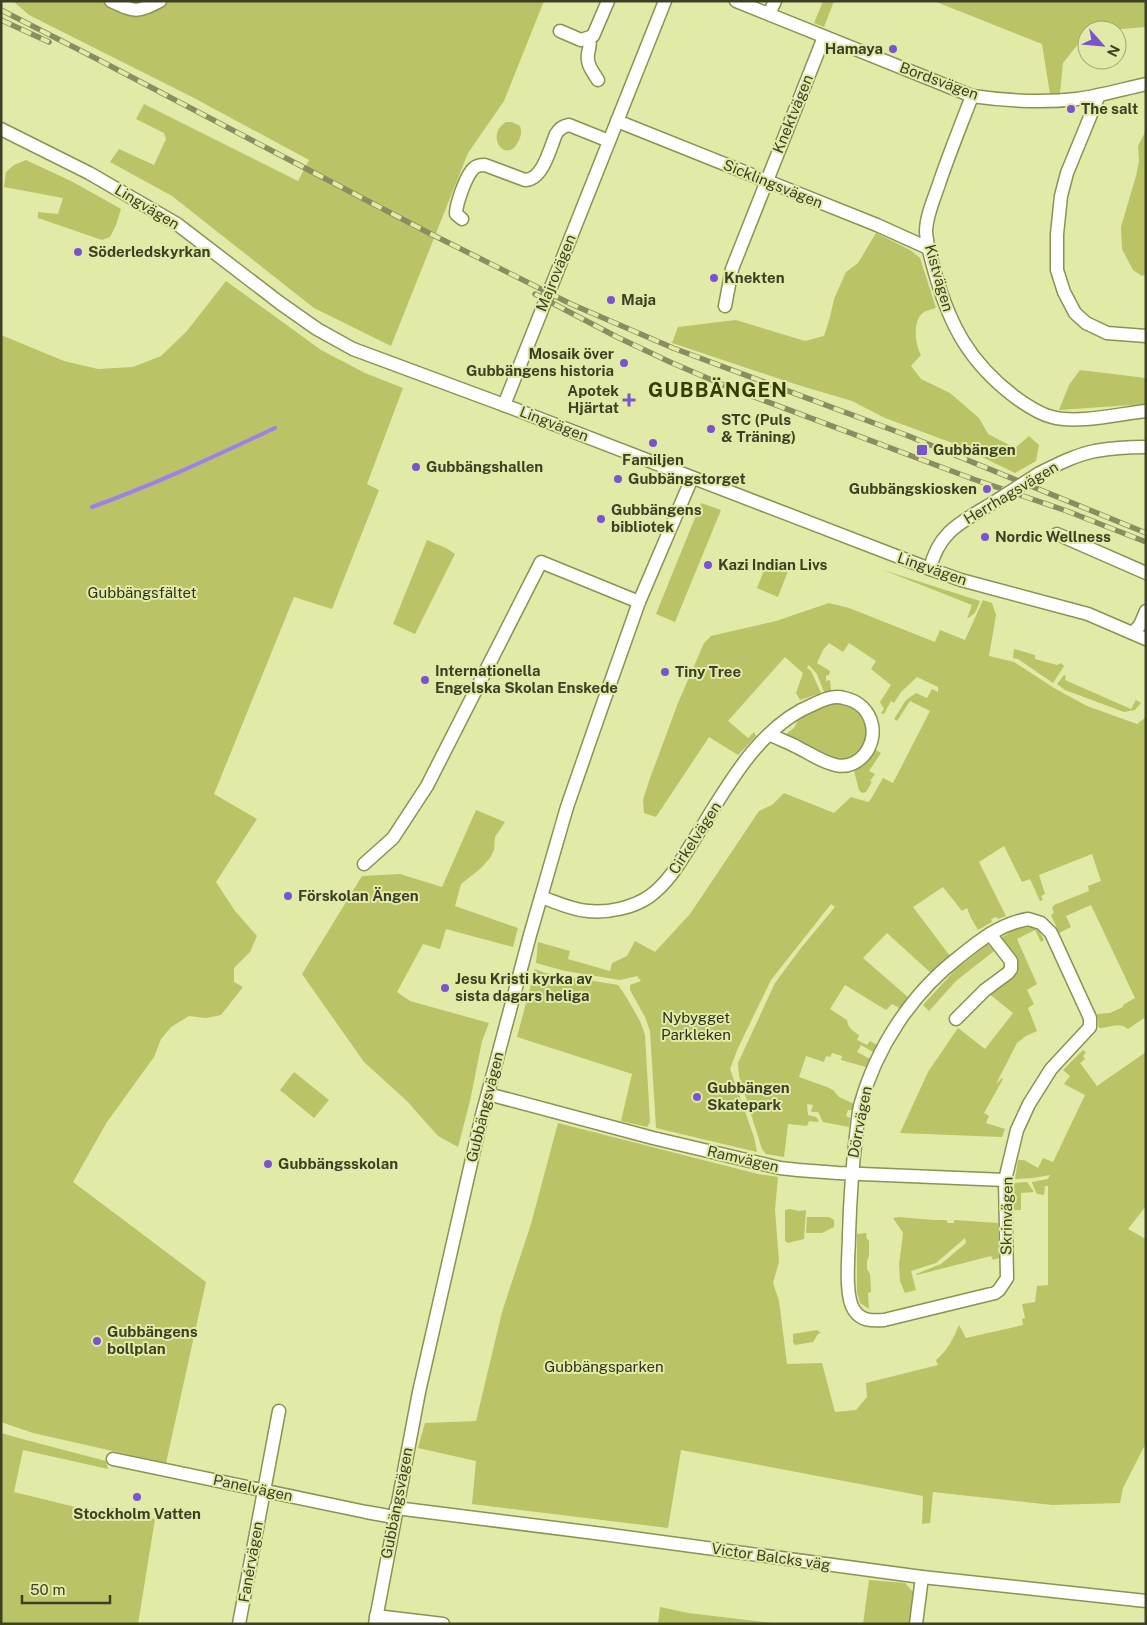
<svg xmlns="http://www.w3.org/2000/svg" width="1147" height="1625" font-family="'Public Sans',sans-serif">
	<rect width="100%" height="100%" fill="#e2eaa7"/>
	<g fill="#bac365">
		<polygon points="13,1 109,1 120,9 163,1 544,1 504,101 468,153 391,346 314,308 172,196 110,162 119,149 154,165 166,139 164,133 136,119 144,104 298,181 309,160 194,98 29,15"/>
		<polygon points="823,1 834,1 824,27 814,23"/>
		<polygon points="934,1 1146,1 1146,27 1111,30 1087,30 1087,33 1063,63 1060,93 1050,94 1042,44"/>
		<path d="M506,122H512L520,126C522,132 521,137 518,142C506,165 484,136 506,122Z"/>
		<polygon points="1146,130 1146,274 1142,276 1133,270 1122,249 1121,227 1136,176 1139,161 1138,146"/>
		<polygon points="26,160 73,182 121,209 116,225 110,237 102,240 38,218 38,212 58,214 63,198 4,187 6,172 14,165"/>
		<path d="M876,233L910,250L920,258L936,308C933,309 927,310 924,312C912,320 915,344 921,355L911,366L921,379L950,393L979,418L988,434L1015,448L1029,436L1039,445L1036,461L1015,473L955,444L885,418L852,401L798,385L672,343L678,327L736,320L805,341L824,336L830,317L834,299L846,272L858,263Z"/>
		<polygon points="226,281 321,350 365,373 403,388 367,484 379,490 332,609 294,597 214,794 257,819 216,882 235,911 257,936 250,952 234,968 234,982 243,987 221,1015 206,1018 189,1016 171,1027 161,1039 154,1057 107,1122 73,1182 206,1282 166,1463 33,1433 1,1422 1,335 64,361 98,369 133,367 161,356 187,331"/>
		<polygon points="1080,370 1146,378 1146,404 1059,410 1069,385"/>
		<polygon points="701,503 721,510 675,622 656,614"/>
		<polygon points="427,540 446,548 455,554 415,634 393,624"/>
		<polygon points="767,563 788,571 778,597 757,588"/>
		<polygon points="883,570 980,601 975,613 967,619 972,605"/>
		<path d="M983,600L992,603L996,615L989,656L1014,662L1054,688L1087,706L1137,724L1146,717V1021L1144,1018L1128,1029C1119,1021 1109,1028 1099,1028L1097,1014L1110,1013L1123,1007V1005L1135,998L1091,905L1066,916L1071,927L1059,933L1051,915L1054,913L1052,908L1054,905L1089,891L1088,886L1101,881L1092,854L1039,875L1045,894L1041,896L1043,900L1040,901L1030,879L1022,882L1004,846L979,862L1006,916L998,919L996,917L991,919L992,922L978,930L971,918L967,908L962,911L943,887L913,907L950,956L931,973L887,933L863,958L909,998L901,1009L892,1004L886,1010L845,985L830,1009L847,1020C848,1028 853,1031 859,1035L857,1040L867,1045L870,1041L877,1045L873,1052L861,1045L857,1052L870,1059L866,1067L841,1060L842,1056L832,1053L830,1057L826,1056L824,1062L806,1056L799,1077L827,1087L833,1090L839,1097L854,1104L852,1110H848L846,1116L850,1118L849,1127L823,1122L818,1112H811L813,1105L807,1104L808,1115L816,1117L819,1121L817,1122L809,1121L807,1126L788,1124L784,1157L766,1154L762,1149L739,1076L738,1063L775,983L801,948L835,907L831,904L771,980L738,1048L730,1069L754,1137L757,1152L656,1128L650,1031L645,1017L630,990V985L641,981L637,976L620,980L565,971L536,963L538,942L570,951L568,959L610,971L612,963L627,956L635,941L655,952L690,914L759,811L772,805L784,793L834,813L851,797L868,802L871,799L883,778L893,783L930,711L910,701L897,721L894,719L906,700L916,693L927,698L932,689L938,692V687L917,677L901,692L894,703L891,701L884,714L881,713L884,709L880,702L891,685L871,669L876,661L849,643L843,652L829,643L823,650L817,663L830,671L829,675L826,676V681L830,680L831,691L824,692L817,674L809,665L807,668L811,671L821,693L800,700L796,693L803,673L785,657L728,721L748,738L754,732L756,736L738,755L709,737L656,817L644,813L643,800L649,781L678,703L704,643L711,636L776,621L829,603L849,608L935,642L940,630L965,640Z"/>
		<polygon points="1014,649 1035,655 1035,659 1057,665 1061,663 1064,666 1053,683 1018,659 1013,658"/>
		<polygon points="1064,675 1066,676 1065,680 1131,709 1136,700 1141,703 1135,710 1124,712 1065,690 1057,684"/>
		<path d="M836,703C880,707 872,759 842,760C825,761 815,747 801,741C795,739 788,739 782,737L794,728L800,716L828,704Z"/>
		<polygon points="876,750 881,753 869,771 875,774 870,781 872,782 866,792 862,793 859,790 854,771 863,766"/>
		<polygon points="476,810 505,822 495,837 494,850 490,858 480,869 461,884 455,906 518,928 513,947 446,929 440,949 423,944 397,992 410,1001 489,1023 482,1041 470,1101 458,1147 438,1136 407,1101 364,1062 302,974 362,876 400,874 442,887"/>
		<polygon points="1031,927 1039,931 1044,940 1041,942 1035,930 1017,939 1037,984 1027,990 1034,1004 1028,1008 1037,1031 1026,1036 1017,1043 996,1084 1002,1078 1003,1079 984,1113 989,1116 986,1123 1005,1129 1002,1137 900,1133 928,1072 958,1028 985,1049 1013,1013 987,992 1013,970 999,939 1017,928"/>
		<polygon points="988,944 994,951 956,981 929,1011 923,1005 955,970"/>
		<polygon points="535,969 545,973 618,985 625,995 640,1021 645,1035 650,1122 647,1127 621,1121 632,1074 517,1037"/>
		<path d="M1083,1050L1086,1052L1083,1056L1085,1059L1080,1063L1097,1086L1146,1052V1206L1128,1229L1146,1239V1443L1123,1488L1120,1503L1052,1505L933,1492L930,1523L922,1524L923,1496L681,1450L668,1528L472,1504L476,1461L418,1448L425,1423L476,1421L502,1312L531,1224L558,1123L758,1174L778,1177L775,1210L779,1262L773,1283L779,1301L787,1364L822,1363L835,1412L856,1410L867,1397L866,1383L938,1365L936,1360C948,1350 953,1339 959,1325L966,1338L1023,1325L1022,1319L1025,1318L1022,1304L1035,1302L1037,1286L1048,1285V1186H1045L1044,1195L1037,1194L1032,1183V1182L1048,1179L1050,1175L1033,1178L1015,1179L1018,1160H1024L1038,1168L1043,1158L1053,1162L1085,1095L1064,1084L1070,1076L1063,1070Z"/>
		<polygon points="294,1072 329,1100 314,1118 280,1090"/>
		<polygon points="1027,1182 1034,1192 1021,1193 1021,1210 1014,1210 1014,1183"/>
		<polygon points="790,1209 799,1211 806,1210 804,1239 788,1243 785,1241 785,1210"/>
		<polygon points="807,1217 829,1217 834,1220 834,1227 822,1233 806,1233"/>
		<polygon points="899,1217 934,1220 946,1220 948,1223 954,1223 954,1220 998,1223 999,1258 993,1260 991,1256 917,1275 916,1274 941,1264 966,1243 965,1238 936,1263 911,1271 916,1290 905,1293 900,1281 899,1265 903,1233 893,1218"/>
		<polygon points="866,1233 867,1239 869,1241 869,1256 867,1261 867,1269 870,1274 871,1292 868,1293 869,1309 860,1303 857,1292 857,1234"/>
		<polygon points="817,1330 821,1333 818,1334 813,1342 795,1345 793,1342 793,1334"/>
		<polygon points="1,1433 22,1439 106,1461 108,1469 23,1450 14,1492 104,1514 112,1508 155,1519 138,1624 1,1624"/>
		<polygon points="869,1580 905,1583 913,1592 910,1624 863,1624"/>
		<polygon points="660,1607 688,1613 781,1624 658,1624"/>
	</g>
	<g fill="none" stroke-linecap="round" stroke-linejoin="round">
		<path stroke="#9c80eb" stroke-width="4" d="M92,507C154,485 215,456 275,428"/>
		<g stroke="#8c9252" stroke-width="15">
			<g id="street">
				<path d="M111,1C135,12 136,13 160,1"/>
				<path d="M736,1L972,96C1007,101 1043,103 1077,99C1100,96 1123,89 1146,84"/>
				<polyline points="769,14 775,1"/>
				<polyline points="560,31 581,40 593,36 608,1"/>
				<path d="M589,39C591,46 589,47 588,54C586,64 593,72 598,80"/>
				<polyline points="1099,95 1067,173 1061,196 1057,234 1057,270 1064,292 1075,313 1086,323 1107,333 1146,336"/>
				<path d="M972,96C961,125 949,154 939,184C934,199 926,216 926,232C927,246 931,259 935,273C950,326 970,363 1015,397C1026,405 1039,414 1052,417C1078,424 1118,414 1146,411"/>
				<polyline points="617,121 877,225 928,248"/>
				<polyline points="1,129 89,173 177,224 280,303 317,329 353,349 504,405 930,569 961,580 1088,614 1146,639"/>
				<path d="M462,219L456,214C456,204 466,175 474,168C477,165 481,165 485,165L525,180C543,180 550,148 556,134C559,129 563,126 569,125L609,141"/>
				<polyline points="725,306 732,269 824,37"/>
				<polyline points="504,405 665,1"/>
				<path d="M1038,474C1056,465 1075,455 1095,451C1112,448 1129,447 1146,447"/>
				<polyline points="1057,534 1146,573"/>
				<path d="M930,569C939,528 967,520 999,499"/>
				<polyline points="1133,633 1140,625 1146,611"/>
				<polyline points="364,864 393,838 427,786 541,562 639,602"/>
				<path d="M541,897C556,902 572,910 588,911C608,913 633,908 650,896C669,882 680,862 692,843C723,794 756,728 812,705C822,700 833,695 844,698C859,701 869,711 872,725C874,735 871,746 865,754C844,779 819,758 797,747C788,742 778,739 769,734"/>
				<path d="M1028,919L1041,923L1051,933L1090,1018V1027L1051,1069L1029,1104L1017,1130L1005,1180L1007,1278L999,1290L995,1293L884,1320C872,1321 861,1321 854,1310C844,1296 849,1253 849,1235C850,1202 852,1169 856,1136C857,1127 858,1116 860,1106C876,1048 911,994 959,957C980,940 1000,924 1028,919Z"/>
				<polyline points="956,1019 985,990 1008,973 1011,969 1011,961 990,934"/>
				<polyline points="488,1094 653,1138 780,1168 798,1170 838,1173 1005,1180"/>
				<polyline points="113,1459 366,1512 394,1517"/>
				<polyline points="396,1508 603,1534 922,1577 1146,1601"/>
				<polyline points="376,1616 443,1624"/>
				<polyline points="239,1624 279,1411"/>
				<polyline points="375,1624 419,1392 482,1115 530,935 567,807 600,712 639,602 692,478"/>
				<polyline points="916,1624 922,1577"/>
			</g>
		</g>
		<use href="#street" stroke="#fff" stroke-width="12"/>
		<g stroke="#898e60" stroke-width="5.5">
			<g id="rail">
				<polyline points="1,10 97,59 429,233 571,304 673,348 906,435 1146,533"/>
				<polyline points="1,20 49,42"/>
				<polyline points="535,294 617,337 670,362 728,387 973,479 1067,511 1146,542"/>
			</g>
		</g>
		<use href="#rail" stroke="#e2eaa7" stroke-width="4" stroke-dasharray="11" stroke-linecap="butt"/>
		<g stroke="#8c9252" stroke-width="15" stroke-linecap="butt">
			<polyline id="street-bridge" points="999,499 1038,474"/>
		</g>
		<use href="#street-bridge" stroke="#fff" stroke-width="12"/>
	</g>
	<g fill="#7954ce" stroke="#e2eaa7" stroke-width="2">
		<circle cx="893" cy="49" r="5"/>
		<circle cx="1071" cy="109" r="5"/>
		<circle cx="78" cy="252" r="5"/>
		<circle cx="714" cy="278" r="5"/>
		<circle cx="611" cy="300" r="5"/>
		<circle cx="624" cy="363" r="5"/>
		<path d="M626.5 392.5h5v5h5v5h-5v5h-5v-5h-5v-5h5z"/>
		<circle cx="711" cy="429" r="5"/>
		<circle cx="653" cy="443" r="5"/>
		<rect x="916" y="444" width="12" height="12" rx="2.5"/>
		<circle cx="416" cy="467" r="5"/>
		<circle cx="618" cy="479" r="5"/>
		<circle cx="987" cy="489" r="5"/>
		<circle cx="601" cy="519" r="5"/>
		<circle cx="985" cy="537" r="5"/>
		<circle cx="708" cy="565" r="5"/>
		<circle cx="665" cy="672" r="5"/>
		<circle cx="425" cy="680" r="5"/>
		<circle cx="288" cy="896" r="5"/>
		<circle cx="445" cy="988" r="5"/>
		<circle cx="697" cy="1097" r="5"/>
		<circle cx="268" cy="1164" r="5"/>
		<circle cx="97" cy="1341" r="5"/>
		<circle cx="137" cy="1497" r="5"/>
	</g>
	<g text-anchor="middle" stroke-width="4" stroke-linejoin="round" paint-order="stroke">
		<g font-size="15" font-weight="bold" fill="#3d4024" stroke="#e2eaa7" text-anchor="start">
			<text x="883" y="54" text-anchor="end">Hamaya</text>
			<text x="1081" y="114">The salt</text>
			<text x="88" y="257">Söderledskyrkan</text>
			<text x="724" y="283">Knekten</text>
			<text x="621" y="305">Maja</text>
			<text x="614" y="359" text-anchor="end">Mosaik över<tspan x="614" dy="17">Gubbängens historia</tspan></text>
			<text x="619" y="396" text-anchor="end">Apotek<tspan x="619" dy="17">Hjärtat</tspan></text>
			<text x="721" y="425">STC (Puls<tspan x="721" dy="17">&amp; Träning)</tspan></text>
			<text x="933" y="455">Gubbängen</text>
			<text x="653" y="465" text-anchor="middle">Familjen</text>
			<text x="426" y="472">Gubbängshallen</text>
			<text x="628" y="484">Gubbängstorget</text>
			<text x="977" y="494" text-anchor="end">Gubbängskiosken</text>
			<text x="611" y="515">Gubbängens<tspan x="611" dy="17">bibliotek</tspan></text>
			<text x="995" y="542">Nordic Wellness</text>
			<text x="718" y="570">Kazi Indian Livs</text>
			<text x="435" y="676">Internationella<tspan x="435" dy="17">Engelska Skolan Enskede</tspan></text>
			<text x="675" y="677">Tiny Tree</text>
			<text x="298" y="901">Förskolan Ängen</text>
			<text x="455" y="984">Jesu Kristi kyrka av<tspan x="455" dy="17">sista dagars heliga</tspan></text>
			<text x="707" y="1093">Gubbängen<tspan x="707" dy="17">Skatepark</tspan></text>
			<text x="278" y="1169">Gubbängsskolan</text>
			<text x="107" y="1337">Gubbängens<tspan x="107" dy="17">bollplan</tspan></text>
			<text x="137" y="1519" text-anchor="middle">Stockholm Vatten</text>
		</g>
		<g font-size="15" fill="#3d4024" stroke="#e2eaa7">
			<text transform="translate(939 81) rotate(20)" y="5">Bordsvägen</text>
			<text transform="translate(793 114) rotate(-68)" y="5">Knektvägen</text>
			<text transform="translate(773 184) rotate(22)" y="5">Sicklingsvägen</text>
			<text transform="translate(147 207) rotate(31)" y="5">Lingvägen</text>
			<text transform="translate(556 273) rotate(-68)" y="5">Majrovägen</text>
			<text transform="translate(939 278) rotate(74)" y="5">Kistvägen</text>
			<text transform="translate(554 424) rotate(21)" y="5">Lingvägen</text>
			<text transform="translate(1011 493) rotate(-31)" y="5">Herrhagsvägen</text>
			<text transform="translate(932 569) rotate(19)" y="5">Lingvägen</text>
			<text transform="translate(695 838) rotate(-57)" y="5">Cirkelvägen</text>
			<text transform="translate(485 1107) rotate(-76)" y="5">Gubbängsvägen</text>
			<text transform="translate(860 1122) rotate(-79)" y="5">Dörrvägen</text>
			<text transform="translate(743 1159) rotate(13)" y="5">Ramvägen</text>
			<text transform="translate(1007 1216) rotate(-89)" y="5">Skrinvägen</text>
			<text transform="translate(253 1488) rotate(12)" y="5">Panelvägen</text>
			<text transform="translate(397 1503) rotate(-79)" y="5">Gubbängsvägen</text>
			<text transform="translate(771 1557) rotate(8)" y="5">Victor Balcks väg</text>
			<text transform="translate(251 1562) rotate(-80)" y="5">Fanérvägen</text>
		</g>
		<g font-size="15" fill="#30321c" stroke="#e2eaa7">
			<text x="142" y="598">Gubbängsfältet</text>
			<text x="696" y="1023">Nybygget<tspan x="696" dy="17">Parkleken</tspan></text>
			<text x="604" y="1372">Gubbängsparken</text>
		</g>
		<g font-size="20" font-weight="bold" letter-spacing="1" fill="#373b06" stroke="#e2eaa7">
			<text x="718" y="397">GUBBÄNGEN</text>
		</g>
	</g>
	<rect width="1147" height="1625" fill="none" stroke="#3d4024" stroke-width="5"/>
	<g transform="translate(1102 45) rotate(117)"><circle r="24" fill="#e2eaa7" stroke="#a0a673"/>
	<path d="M0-4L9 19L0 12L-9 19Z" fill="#7954ce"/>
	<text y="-8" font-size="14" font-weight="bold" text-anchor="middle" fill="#3d4024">N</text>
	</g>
	<path d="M22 1595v8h88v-8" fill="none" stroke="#3d4024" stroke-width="2.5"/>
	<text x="30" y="1595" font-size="15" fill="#3d4024" stroke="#e2eaa7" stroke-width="4" paint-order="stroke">50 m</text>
</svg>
